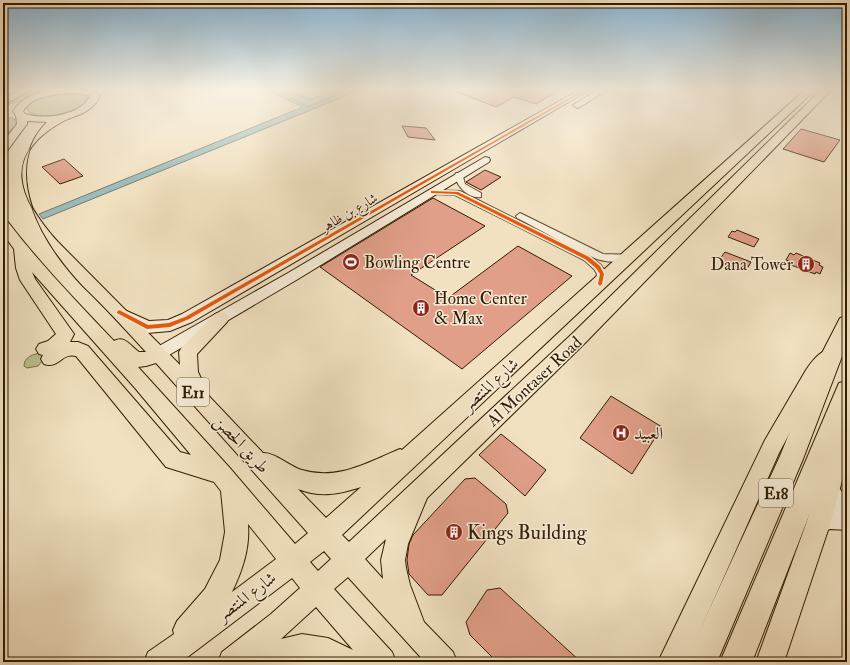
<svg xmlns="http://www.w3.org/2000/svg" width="850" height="665" font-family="'IM FELL Double Pica',Amiri,serif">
	<rect width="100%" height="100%" fill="#f1e1c1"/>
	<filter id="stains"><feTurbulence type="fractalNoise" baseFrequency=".005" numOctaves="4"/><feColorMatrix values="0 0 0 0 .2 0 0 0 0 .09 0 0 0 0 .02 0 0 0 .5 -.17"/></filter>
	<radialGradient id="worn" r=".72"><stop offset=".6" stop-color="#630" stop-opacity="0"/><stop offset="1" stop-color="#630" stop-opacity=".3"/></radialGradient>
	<g fill="#bcc291" stroke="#776f4a">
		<polygon points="30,90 42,90 23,100 3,106 3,104"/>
		<path d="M71,92L86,95L87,97V101C78,112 38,123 27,110C31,95 58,94 71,92Z"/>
		<polygon points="3,116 12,118 17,121 16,125 6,135 3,127"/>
		<path d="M41,353L44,355L45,358L38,366L27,368L24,366C24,357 33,354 41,353Z"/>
	</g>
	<polygon fill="#9dbcba" stroke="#727c70" points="267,90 360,90 43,219 39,214 303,107"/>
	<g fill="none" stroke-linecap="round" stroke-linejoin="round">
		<g stroke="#686c5e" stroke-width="1">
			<polyline points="276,90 308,107 349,90"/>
			<polyline points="288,90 310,100 336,90"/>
		</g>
	</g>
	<g fill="#e19f89" stroke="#321c02">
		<polygon points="452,90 559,90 536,104 514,97 496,107"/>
		<polygon points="402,126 426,128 435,140 408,137"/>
		<polygon points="801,129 840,140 824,162 783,149"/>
		<polygon points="64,159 83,176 60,184 42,167"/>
		<polygon points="485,170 501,177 481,190 466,182"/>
		<polygon points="433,198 485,226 411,275 448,298 518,246 572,276 462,369 320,267"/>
		<polygon points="737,230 759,239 754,247 728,237 732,231 735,232"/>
		<polygon points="725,252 751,262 747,269 743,267 741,269 719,260"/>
		<polygon points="790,253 794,255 796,253 820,263 819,265 823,267 820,274 816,272 815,274 791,265 792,262 786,260"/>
		<polygon points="611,396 662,427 632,474 580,438"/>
		<polygon points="501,434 546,470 525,496 479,455"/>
		<polygon points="475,478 506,504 508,513 442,595 428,595 409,574 407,560 409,544 413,535 465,479"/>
		<polygon points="500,588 581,662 497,662 470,635 466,622 487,590"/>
	</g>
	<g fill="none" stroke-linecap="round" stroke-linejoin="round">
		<g stroke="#624d32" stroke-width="2">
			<g id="street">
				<path d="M456,173H462L465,184L481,193V197C469,199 456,186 455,175Z"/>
				<polygon points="429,190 460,191 590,256 601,265 607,274 605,284 600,287 596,286 595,284 597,274 594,269 584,260 455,195 432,194 429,194"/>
				<path d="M520,213L603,254C611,255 629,253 633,258C627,264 605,262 597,259C570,248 543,231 517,218L516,216Z"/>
			</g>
		</g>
		<g stroke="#321c02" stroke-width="2">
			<g id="secondary">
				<polygon points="579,90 589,90 192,322 170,331 147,333 115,317 113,313 115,309 120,308 149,321 168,320 182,314"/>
				<polygon points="597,90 607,90 580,107 577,108 573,105"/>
				<polygon points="485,157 489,158 490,160 489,162 298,279 164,358 158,360 152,358 150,354 152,350 288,273"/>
				<path d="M828,481C850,490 847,509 847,530L830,529L818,534L811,531L808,524L811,517L831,509L821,497L818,490L821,483Z"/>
			</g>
		</g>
		<g stroke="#321c02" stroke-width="2">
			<g id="primary">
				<polygon points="19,90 31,90 3,105 3,98"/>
				<path d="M49,90H91L96,91L100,97C89,115 76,114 60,123C1,157 20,200 58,242L180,365L179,352L182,347L215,314L221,312L227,314L229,318L227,322L197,354L198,372L207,391L206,393L263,453C274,452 291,467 302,470C338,481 368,462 400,449L402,450L805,90H815L342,535L349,542L574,332L821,90H831L586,342L427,498L408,544L405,560L406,568L410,585L424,622L453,652L457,662H425L348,577L334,589L392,652L396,662H364L362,660L363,662H218L222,652L271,614L300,588L292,578L181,662H144L148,652L174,634L173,630L177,621L205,589L220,560L225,532L221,491L214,482L166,467L76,356C62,352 59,369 44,364L41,359L43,355L39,354L36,349L39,344L48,341L56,334L20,280L16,268L14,249L3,234V221L8,222C40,264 77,302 114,341C125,335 130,346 139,352H146C125,329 105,307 83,286C41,242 0,170 47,122L27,121V124L7,151L3,152V142L17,124L16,116L13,111C22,98 33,94 49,90ZM71,93L89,95L90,97C78,116 45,120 25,114L23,111C33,95 54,95 71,93ZM32,272L135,388L191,455L180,452L88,346L78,342H70L74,334L35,279ZM156,363L308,533L295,544L229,467L138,367L146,366ZM361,487L326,518L298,489C320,498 340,494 361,487ZM248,524L276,559L232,592C242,571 250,549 248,524ZM386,539L381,560L383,579L365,559ZM324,551L331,559L318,571L310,562ZM316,607L353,650L328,638L302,634L281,639Z"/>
				<path d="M829,349L835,351L838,356L818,380L779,453L686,662H658L765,440L806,370C812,361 818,353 829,349Z"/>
				<polygon points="847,419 847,463 830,524 784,662 756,662 806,524 837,428 840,422"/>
			</g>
		</g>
		<g stroke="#321c02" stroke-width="2">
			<g id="highway">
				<polygon points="847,316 847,343 803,459 717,662 685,662 780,456 822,353 840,318"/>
				<polygon points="847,381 847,418 752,662 720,662 836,390 839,383"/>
			</g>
		</g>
		<use href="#street" fill="#f6ecd7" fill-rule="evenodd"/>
		<use href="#secondary" fill="#f6ecd7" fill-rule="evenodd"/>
		<use href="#primary" fill="#f1e1c1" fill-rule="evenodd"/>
		<use href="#highway" fill="#f1e1c1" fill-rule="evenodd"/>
		<g stroke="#f6ecd7" stroke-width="3">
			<g id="cycleway">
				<polygon points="583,90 586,90 189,319 170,327 147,329 117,313 117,312 119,310 121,311 148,325 169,323 185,317"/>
				<polygon points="431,191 458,192 589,257 600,266 604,274 602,284 600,286 598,284 600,274 596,268 585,259 456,194 432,193 431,193"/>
			</g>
		</g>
		<use href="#cycleway" fill="#e8590c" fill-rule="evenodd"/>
	</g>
	<linearGradient id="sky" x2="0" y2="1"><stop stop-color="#8ab7d6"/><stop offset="0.49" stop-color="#f9f2e3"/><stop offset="1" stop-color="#f9f2e3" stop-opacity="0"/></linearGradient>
	<rect width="850" height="183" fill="url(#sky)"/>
	<defs>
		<g id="stadium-disc" transform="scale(0.9)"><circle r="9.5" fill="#8f2418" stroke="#f6ecd7"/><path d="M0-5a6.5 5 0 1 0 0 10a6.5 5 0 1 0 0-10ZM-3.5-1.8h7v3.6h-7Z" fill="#fff"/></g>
		<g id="building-disc" transform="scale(0.9)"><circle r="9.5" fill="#8f2418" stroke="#f6ecd7"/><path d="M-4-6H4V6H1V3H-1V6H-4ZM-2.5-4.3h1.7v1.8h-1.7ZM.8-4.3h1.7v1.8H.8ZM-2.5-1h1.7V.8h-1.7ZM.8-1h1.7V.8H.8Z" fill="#fff"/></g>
		<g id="hospital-disc" transform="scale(0.9)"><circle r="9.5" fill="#8f2418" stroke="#f6ecd7"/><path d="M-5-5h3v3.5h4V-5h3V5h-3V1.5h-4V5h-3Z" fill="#fff"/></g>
	</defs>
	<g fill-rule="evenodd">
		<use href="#stadium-disc" x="351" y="262"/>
		<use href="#building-disc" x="806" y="264"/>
		<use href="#building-disc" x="421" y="308"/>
		<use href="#hospital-disc" x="621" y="433"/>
		<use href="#building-disc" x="454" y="532"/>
	</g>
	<g text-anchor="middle" stroke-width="3" stroke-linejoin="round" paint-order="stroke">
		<g font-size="14" fill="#321c02" stroke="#f6ecd7">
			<text transform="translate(349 212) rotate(-30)" y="5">شارع بن ظاهر</text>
		</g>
		<g fill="#f6ecd7" stroke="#6d5a42" stroke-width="1">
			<rect x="177" y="378" width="32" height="28" rx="3"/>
			<rect x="759" y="479" width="34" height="28" rx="3"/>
		</g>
		<g font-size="16" font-weight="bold" fill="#321c02">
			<text x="193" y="398">E11</text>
			<text x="776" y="499">E18</text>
		</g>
		<g font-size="17" fill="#321c02" stroke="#f6ecd7" text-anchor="start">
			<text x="364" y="268">Bowling Centre</text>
			<text x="793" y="270" text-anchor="end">Dana Tower</text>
			<text x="434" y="304">Home Center<tspan x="434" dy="20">&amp; Max</tspan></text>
			<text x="634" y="439">العبيد</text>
		</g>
		<g font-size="17" fill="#321c02" stroke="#f6ecd7">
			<text transform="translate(534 381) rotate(-43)" y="6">Al Montaser Road</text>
			<text transform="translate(490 384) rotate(-42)" y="6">شارع المنتصر</text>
			<text transform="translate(242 444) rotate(47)" y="6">طريق الحصن</text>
			<text transform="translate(246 596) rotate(-37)" y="6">شارع المنتصر</text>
		</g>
		<g font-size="20" fill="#321c02" stroke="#f6ecd7" text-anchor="start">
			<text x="467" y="539">Kings Building</text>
		</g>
	</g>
	<rect width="850" height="665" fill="none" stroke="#f1e1c1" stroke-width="16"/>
	<rect x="4" y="4" width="842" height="657" fill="none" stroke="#321c02" stroke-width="2"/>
	<rect x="8" y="8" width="834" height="649" fill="none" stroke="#321c02"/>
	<rect width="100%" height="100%" filter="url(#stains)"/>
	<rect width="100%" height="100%" fill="url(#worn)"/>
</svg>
